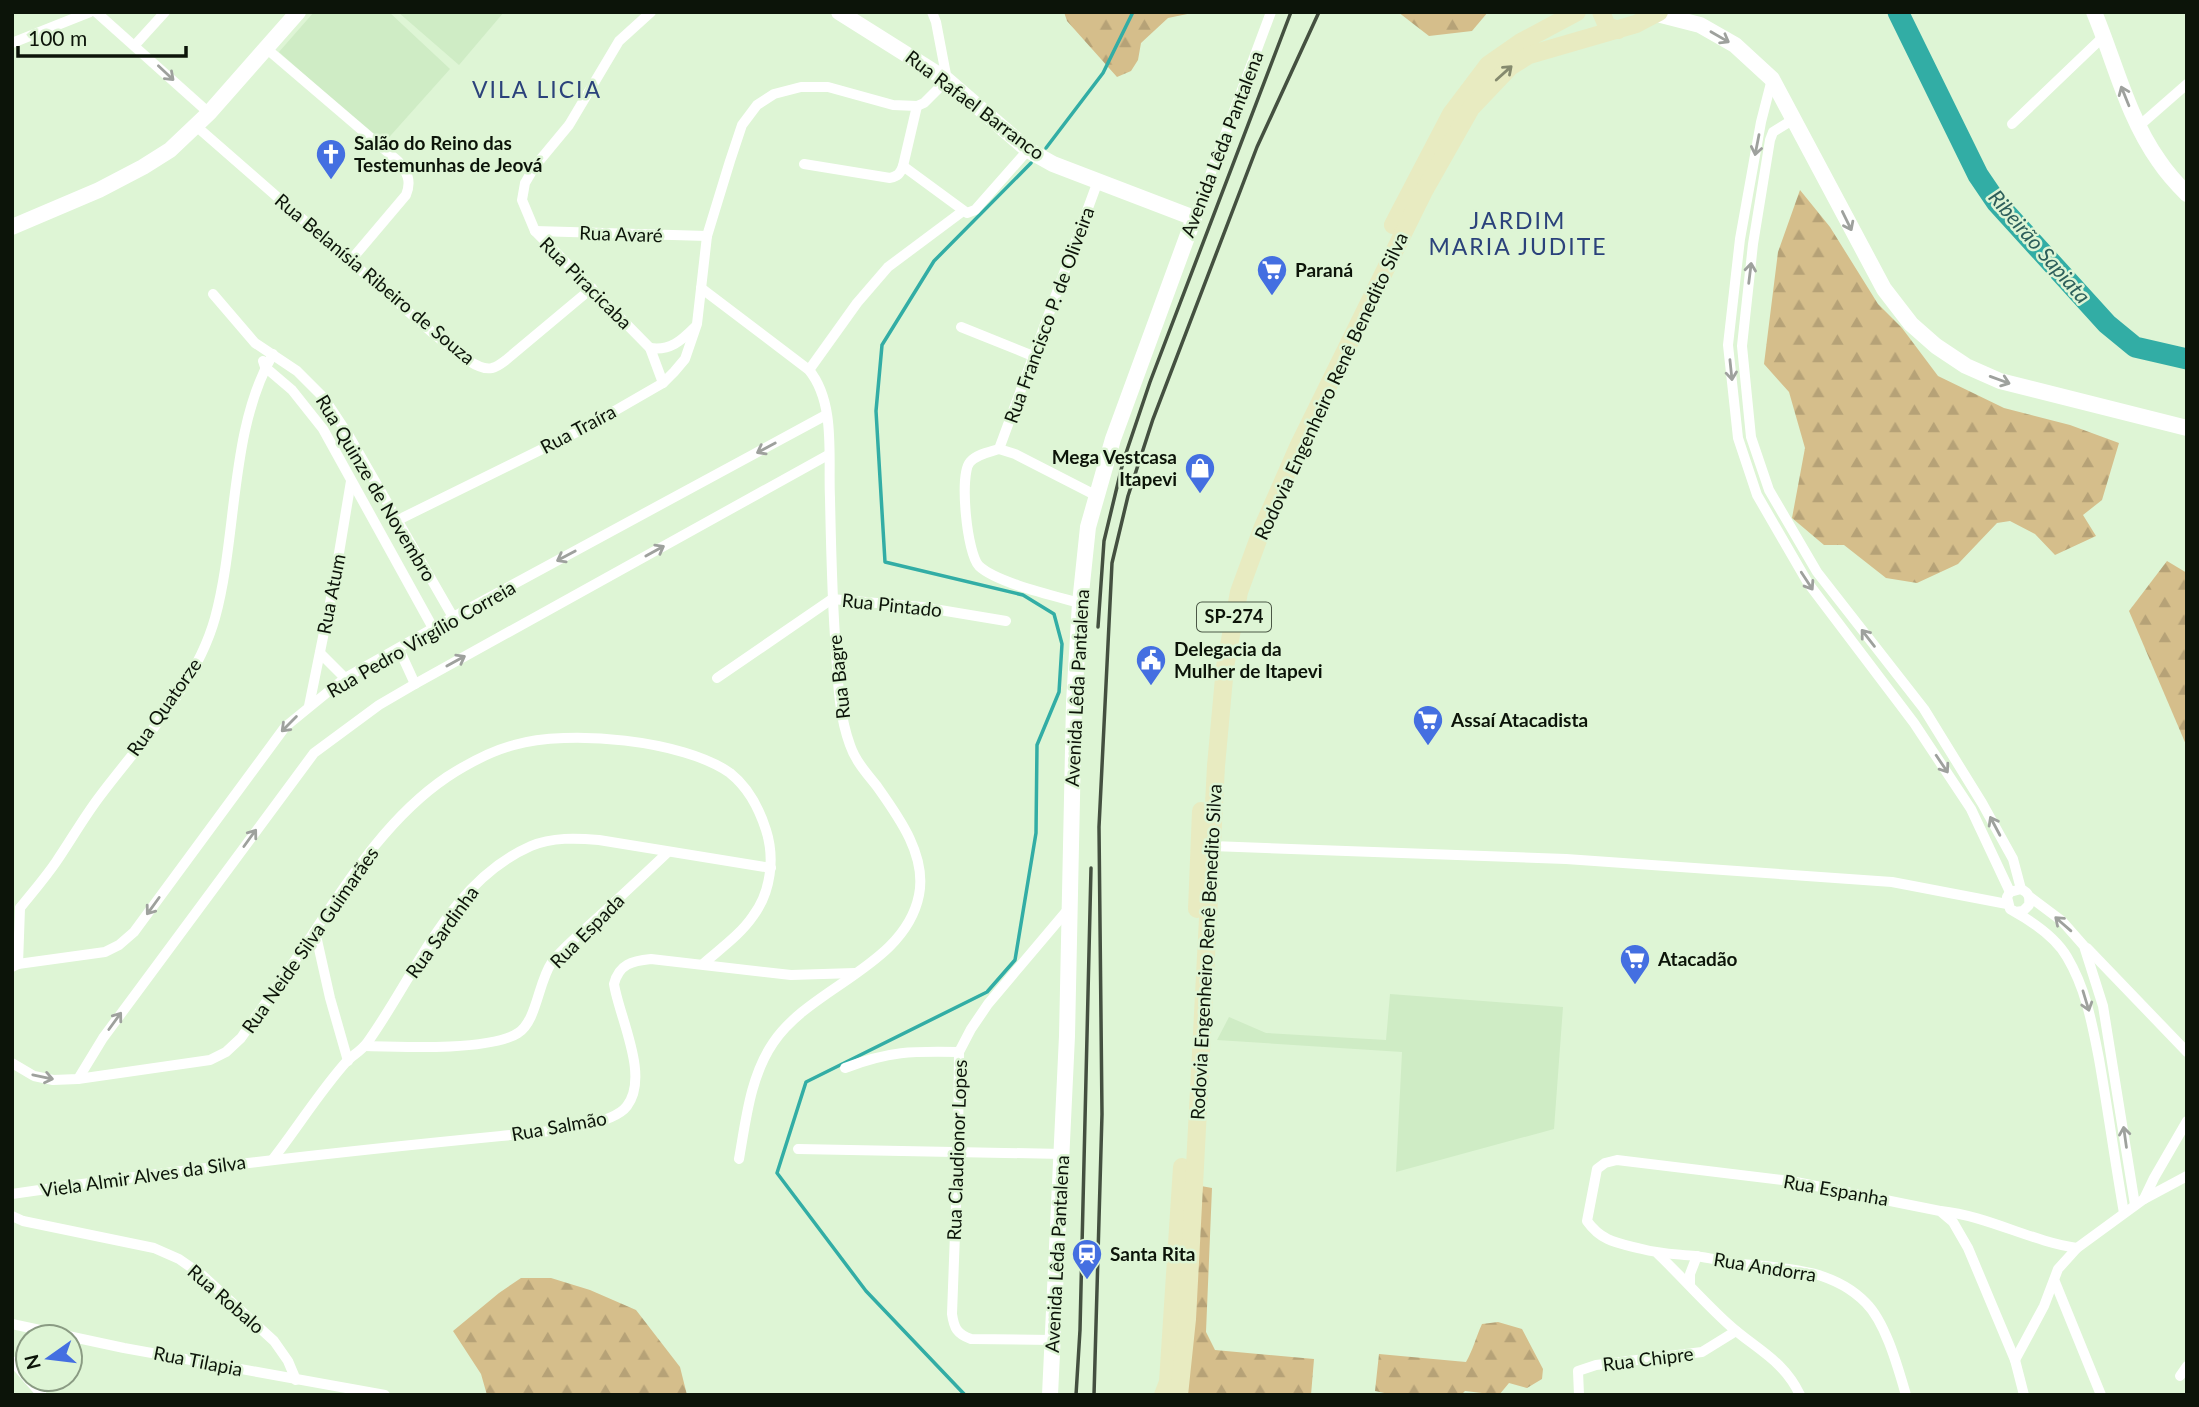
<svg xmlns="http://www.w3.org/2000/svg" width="2199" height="1407" font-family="Lato,sans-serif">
	<defs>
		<pattern id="forest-firs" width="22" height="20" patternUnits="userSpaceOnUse" patternTransform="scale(1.75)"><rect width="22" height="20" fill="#d5be8b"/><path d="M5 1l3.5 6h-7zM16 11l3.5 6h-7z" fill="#b6a277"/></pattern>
	</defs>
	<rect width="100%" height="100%" fill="#def5d5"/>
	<g fill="#cfecc5">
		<polygon points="314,12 389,12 450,69 383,144 279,52"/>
		<polygon points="398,12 504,12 459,65"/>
		<polygon points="1390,994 1563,1007 1554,1129 1396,1172 1402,1052 1217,1040 1229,1017 1266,1033 1386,1040"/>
	</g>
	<g fill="url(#forest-firs)">
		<polygon points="1064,12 1197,12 1168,18 1141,43 1138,60 1131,71 1117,77 1067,21"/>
		<polygon points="1398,12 1488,12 1472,31 1429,36"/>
		<polygon points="1800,190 1830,227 1878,304 1902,328 1938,376 2004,408 2070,425 2119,443 2102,500 2083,515 2096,536 2055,555 2035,534 2010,521 1997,523 1958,564 1917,583 1886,578 1844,545 1824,545 1792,518 1805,448 1789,392 1764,364 1778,252"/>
		<polygon points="2167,561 2187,573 2187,747 2129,611"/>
		<polygon points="1201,1186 1212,1188 1206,1332 1215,1350 1314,1359 1311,1395 1185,1395"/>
		<polygon points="521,1278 551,1278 590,1290 636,1310 680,1367 687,1395 487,1395 481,1374 453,1331 499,1293"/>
		<path d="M1498,1322L1522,1329L1543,1369L1542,1379L1527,1388L1509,1383L1499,1395L1465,1391L1461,1395H1394L1375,1391L1379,1354L1466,1362C1473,1350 1476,1337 1482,1324Z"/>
	</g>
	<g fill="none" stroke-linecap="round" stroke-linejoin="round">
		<g stroke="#32ada5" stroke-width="3.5">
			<polyline points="1046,148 1103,73 1133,12"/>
			<polyline points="965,1395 866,1291 777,1173 806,1082 987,992 1015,960 1036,833 1037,745 1059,692 1062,644 1054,614 1023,595 885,562 876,411 882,345 934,261 1031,163"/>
		</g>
		<polyline stroke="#32ada5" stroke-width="21" points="1898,12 1978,175 1997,203 2107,324 2135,347 2187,359"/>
		<g stroke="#fff" stroke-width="10">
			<polyline points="96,12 209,113"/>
			<polyline points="651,12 619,41 569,125 535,166 525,183 522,200 535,231 650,348 663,383"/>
			<polyline points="12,43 90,12"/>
			<polyline points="135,45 165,12"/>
			<path d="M267,49L398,161C407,173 412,180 406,195L351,260"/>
			<polyline points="1772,79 1761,122 1740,239 1728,345 1738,438 1757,495 1808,583 1914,723 1971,809 2010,892"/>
			<polyline points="1794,119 1773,132 1770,140 1753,244 1742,346 1751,437 1769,490 1817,572 1924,709 1982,803 2013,859 2021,889"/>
			<polyline points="2012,124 2104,36"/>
			<path d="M196,126L435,335C447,344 476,372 492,368C497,367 502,363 506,360L592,288"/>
			<polyline points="2139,126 2187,84"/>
			<path d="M804,164L890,178C898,176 900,174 903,166L917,106"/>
			<polyline points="903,166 967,213 975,210 1028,150"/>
			<polyline points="1194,218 1271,12"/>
			<polyline points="535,231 707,236"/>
			<path d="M701,288L809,370C836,403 828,457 830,498C831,549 832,600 836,651C838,683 839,715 850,745C855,760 866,773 876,785C898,816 927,855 919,895C905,966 810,987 773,1043C750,1077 746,1120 739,1159"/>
			<polyline points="213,294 255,343 297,371 324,398 349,436 453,617"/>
			<polyline points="961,327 1033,356"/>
			<path d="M650,348C670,351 681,341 695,327"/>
			<polyline points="263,361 265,367 292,390 323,429 433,628"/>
			<polyline points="809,370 857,303 888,267 963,211"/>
			<polyline points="999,449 1098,181"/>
			<path d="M999,449C990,452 977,454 970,462C959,475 967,554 979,566C997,583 1055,596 1080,603"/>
			<polyline points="999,449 1015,454 1095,495"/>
			<polyline points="398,520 585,428 663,383 674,372 685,359 697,324 707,236 730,161 742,125 757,105 774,94 801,87 828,87 893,105 917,106 924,103 947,80 936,22 932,12"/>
			<polyline points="399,649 415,684"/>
			<polyline points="320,653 345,678"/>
			<polyline points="717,678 832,599 922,607 1006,621"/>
			<polyline points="309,706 334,583 351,481"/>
			<polyline points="1212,846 1566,859 1892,882 2007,904"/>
			<polyline points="2030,897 2062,921 2084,946 2103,1006 2135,1205"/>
			<path d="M20,908C32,893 45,878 56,862C71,840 84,817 100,796C142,740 196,686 215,618C238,534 229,430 273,354"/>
			<path d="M2015,912L2023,911L2029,905C2030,897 2029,893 2021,889L2010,892L2007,897L2010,909C2030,920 2055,936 2067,957C2086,989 2092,1023 2099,1059C2108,1110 2115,1162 2124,1213"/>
			<polyline points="315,931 330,998 348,1061"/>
			<polyline points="2087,948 2187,1052"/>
			<polyline points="18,964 20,908"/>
			<polyline points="12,967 18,964 105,952 119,945 134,932 285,727 345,678 453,617 826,415"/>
			<path d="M365,1046C400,1047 491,1051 518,1033C537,1021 538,982 552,962C564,947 580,934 594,921C619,898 644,875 668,852"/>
			<path d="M12,1063L34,1076L53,1080L78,1079L210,1060L226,1052L241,1038C266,1002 292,966 316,929C353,873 391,815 447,777C467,764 491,751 514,745C568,729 684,740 730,773C749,788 759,808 766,830C775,858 771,892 753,916C740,935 720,949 703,964"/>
			<path d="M845,1068C889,1051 912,1051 959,1052"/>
			<polyline points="78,1079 103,1038 314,753 379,705 415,684 828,455"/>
			<polyline points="798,1149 1063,1154"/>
			<path d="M273,1159C298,1127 320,1091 347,1061C353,1055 361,1051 367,1043C416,975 449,882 531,846C552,837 577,838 599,840L771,868"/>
			<path d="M12,1194C175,1170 337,1152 501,1136C529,1133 610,1129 627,1106C650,1076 619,1017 614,984C619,964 632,961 651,959L791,975L855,973"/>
			<polyline points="2144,1199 2187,1176"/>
			<path d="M1941,1211C1988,1216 2030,1241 2077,1248"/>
			<polyline points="12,1216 23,1221 154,1248 179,1259 202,1275 274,1341 288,1361 296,1380"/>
			<path d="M1658,1254C1681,1276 1703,1301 1727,1323C1755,1349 1783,1359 1800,1395"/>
			<polyline points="2055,1282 2101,1395"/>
			<polyline points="1690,1285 1690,1274 1697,1256"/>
			<polyline points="12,1324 124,1348 385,1395"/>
			<path d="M1053,1340L971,1339C957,1334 954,1328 952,1314L958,1153L959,1052L971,1029L988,1004L1070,907"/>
			<polyline points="2015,1360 2044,1306 2058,1269 2077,1248 2144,1199 2154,1178 2187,1121"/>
			<polyline points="12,1361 28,1379"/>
			<polyline points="2180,1376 2187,1366"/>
			<polyline points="28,1379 42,1395"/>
			<polyline points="1579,1395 1578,1371 1596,1365 1702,1352 1736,1331"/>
			<path d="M1906,1395C1898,1368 1886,1323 1866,1303C1833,1269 1786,1268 1742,1264C1726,1262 1711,1258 1695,1256C1677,1254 1660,1254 1642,1249C1618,1243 1602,1242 1587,1221L1597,1169L1605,1163L1617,1160L1791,1181L1940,1211L1953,1222L1968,1248L2015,1360L2024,1395"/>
		</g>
		<g stroke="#fff" stroke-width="16">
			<polyline points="839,12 947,80 1028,150 1053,164 1194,218 1113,439 1088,527 1080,603 1074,703 1067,1036 1050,1395"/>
			<path d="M2094,12C2115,62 2127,116 2159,161C2167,173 2177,184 2187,194"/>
			<polyline points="1657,14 1700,25 1735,45 1772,79 1884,289 1911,324 1936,346 1966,366 2000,381 2187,428"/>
			<polyline points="12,227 99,190 143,167 170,150 209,113 298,12"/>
		</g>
		<g stroke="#e8ebc1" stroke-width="18">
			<polyline points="1601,12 1607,26 1618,30"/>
			<polyline points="1393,225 1451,114 1488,65 1521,42 1577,12"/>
			<polyline points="1197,909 1201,811"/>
			<polyline points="1163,1395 1168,1382 1182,1167"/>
			<polyline points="1179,1395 1187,1319 1216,766 1225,667 1239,592 1262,529 1299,445 1424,191 1471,108 1510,67 1529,55 1636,24 1659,12"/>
		</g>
		<g stroke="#445040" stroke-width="3.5">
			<polyline points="1098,627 1104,541 1123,462 1150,382 1291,12"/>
			<polyline points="1076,1395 1080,1330 1091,868"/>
			<polyline points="1094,1395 1102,1114 1099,827 1112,563 1128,496 1153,419 1257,147 1319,12"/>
		</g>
	</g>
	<defs><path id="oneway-shaft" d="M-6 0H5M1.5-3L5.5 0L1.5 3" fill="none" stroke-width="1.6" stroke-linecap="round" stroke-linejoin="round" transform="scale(1.75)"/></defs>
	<g stroke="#9ea19d">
		<use href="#oneway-shaft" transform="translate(1720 37) rotate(30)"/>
		<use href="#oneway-shaft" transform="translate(166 73) rotate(43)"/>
		<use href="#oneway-shaft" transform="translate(2125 96) rotate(-112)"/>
		<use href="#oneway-shaft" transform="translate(1757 145) rotate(101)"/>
		<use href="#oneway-shaft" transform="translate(1847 221) rotate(64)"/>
		<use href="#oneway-shaft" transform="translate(1750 273) rotate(-83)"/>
		<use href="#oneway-shaft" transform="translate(1731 370) rotate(84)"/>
		<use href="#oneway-shaft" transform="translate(2000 380) rotate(20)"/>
		<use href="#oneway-shaft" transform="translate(766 448) rotate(152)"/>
		<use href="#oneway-shaft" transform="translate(655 551) rotate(-29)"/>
		<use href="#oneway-shaft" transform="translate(566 556) rotate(152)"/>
		<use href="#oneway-shaft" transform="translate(1807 581) rotate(57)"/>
		<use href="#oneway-shaft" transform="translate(1868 638) rotate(-128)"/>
		<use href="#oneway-shaft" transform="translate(456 661) rotate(-29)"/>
		<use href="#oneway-shaft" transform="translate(289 724) rotate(135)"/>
		<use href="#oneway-shaft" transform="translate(1942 764) rotate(56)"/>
		<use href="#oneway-shaft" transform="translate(1995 826) rotate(-118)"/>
		<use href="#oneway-shaft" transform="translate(250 838) rotate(-54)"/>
		<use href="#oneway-shaft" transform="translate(153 906) rotate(126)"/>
		<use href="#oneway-shaft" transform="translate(2063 924) rotate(-139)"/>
		<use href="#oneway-shaft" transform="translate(2086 1001) rotate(73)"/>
		<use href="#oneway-shaft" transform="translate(115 1021) rotate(-54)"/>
		<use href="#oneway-shaft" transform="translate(43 1077) rotate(12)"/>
		<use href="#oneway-shaft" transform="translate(2125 1137) rotate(-98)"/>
	</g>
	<use stroke="#858a6e" href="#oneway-shaft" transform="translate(1504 73) rotate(-42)"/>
	<defs>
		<g id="church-pin" transform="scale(1.575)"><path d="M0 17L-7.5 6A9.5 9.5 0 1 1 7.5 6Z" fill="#446fe1" stroke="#def5d5"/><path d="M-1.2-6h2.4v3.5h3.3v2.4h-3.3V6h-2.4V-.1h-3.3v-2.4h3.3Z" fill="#fff"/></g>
		<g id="supermarket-pin" transform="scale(1.575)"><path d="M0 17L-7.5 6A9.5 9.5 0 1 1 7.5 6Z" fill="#446fe1" stroke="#def5d5"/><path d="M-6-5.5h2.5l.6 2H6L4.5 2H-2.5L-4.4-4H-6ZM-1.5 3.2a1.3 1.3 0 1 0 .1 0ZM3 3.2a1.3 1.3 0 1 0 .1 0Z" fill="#fff"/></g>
		<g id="shop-pin" transform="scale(1.575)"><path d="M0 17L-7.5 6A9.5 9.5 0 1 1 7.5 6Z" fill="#446fe1" stroke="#def5d5"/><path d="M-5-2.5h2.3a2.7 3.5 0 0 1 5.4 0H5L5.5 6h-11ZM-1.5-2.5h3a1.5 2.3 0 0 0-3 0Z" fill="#fff"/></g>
		<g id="civic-pin" transform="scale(1.575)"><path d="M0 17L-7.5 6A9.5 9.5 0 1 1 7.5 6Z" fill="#446fe1" stroke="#def5d5"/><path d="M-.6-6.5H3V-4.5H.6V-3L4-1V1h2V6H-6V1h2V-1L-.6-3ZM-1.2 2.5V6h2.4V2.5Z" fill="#fff"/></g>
		<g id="station-pin" transform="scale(1.575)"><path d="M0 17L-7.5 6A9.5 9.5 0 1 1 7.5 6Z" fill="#446fe1" stroke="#def5d5"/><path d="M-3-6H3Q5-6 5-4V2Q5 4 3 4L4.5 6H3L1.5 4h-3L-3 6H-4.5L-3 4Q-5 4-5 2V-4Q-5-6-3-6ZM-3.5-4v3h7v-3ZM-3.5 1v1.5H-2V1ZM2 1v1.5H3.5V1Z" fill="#fff"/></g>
	</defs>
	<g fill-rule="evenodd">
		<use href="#church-pin" x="331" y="154"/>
		<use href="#supermarket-pin" x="1272" y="270"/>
		<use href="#shop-pin" x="1200" y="468"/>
		<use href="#civic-pin" x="1151" y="660"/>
		<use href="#supermarket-pin" x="1428" y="720"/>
		<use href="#supermarket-pin" x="1635" y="959"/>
		<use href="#station-pin" x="1087" y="1254"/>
	</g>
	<g text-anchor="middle" stroke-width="5" stroke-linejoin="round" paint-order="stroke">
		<rect fill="#def5d5" stroke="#4b5846" stroke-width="2" x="1197" y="602.5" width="74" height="29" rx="5"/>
		<g font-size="18" font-weight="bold" fill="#0c1409">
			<text x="1234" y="623">SP-274</text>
		</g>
		<g font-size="19" fill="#0c1409" stroke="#def5d5">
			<text transform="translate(975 105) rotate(37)" y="7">Rua Rafael Barranco</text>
			<text transform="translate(1222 144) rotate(-69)" y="7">Avenida Lêda Pantalena</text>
			<text transform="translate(621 234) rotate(2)" y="7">Rua Avaré</text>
			<text transform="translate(375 279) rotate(40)" y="7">Rua Belanísia Ribeiro de Souza</text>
			<text transform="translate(586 283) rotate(45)" y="7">Rua Piracicaba</text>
			<text transform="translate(1049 315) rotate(-70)" y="7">Rua Francisco P. de Oliveira</text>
			<text transform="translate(1331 386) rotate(-65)" y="7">Rodovia Engenheiro Renê Benedito Silva</text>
			<text transform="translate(578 429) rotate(-28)" y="7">Rua Traíra</text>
			<text transform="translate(376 488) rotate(59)" y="7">Rua Quinze de Novembro</text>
			<text transform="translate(331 594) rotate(-79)" y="7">Rua Atum</text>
			<text transform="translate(892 605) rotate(6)" y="7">Rua Pintado</text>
			<text transform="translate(421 639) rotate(-30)" y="7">Rua Pedro Virgílio Correia</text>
			<text transform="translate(839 677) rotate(-96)" y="7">Rua Bagre</text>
			<text transform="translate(1077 688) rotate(-87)" y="7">Avenida Lêda Pantalena</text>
			<text transform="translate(164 707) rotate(-55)" y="7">Rua Quatorze</text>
			<text transform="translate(587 931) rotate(-45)" y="7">Rua Espada</text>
			<text transform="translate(442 932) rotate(-54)" y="7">Rua Sardinha</text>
			<text transform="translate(310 940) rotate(-55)" y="7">Rua Neide Silva Guimarães</text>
			<text transform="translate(1206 952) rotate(-87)" y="7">Rodovia Engenheiro Renê Benedito Silva</text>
			<text transform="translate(559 1126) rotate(-10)" y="7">Rua Salmão</text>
			<text transform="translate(957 1150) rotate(-88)" y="7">Rua Claudionor Lopes</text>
			<text transform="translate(143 1176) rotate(-8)" y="7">Viela Almir Alves da Silva</text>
			<text transform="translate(1836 1190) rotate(10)" y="7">Rua Espanha</text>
			<text transform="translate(1057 1254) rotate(-87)" y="7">Avenida Lêda Pantalena</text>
			<text transform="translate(1765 1267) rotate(9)" y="7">Rua Andorra</text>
			<text transform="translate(226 1299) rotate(41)" y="7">Rua Robalo</text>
			<text transform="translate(1648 1359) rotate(-7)" y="7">Rua Chipre</text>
			<text transform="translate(198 1361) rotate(11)" y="7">Rua Tilapia</text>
		</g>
		<g font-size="19" font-weight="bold" fill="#0c1409" stroke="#def5d5" text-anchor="start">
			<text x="354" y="150">Salão do Reino das<tspan x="354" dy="22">Testemunhas de Jeová</tspan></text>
			<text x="1295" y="277">Paraná</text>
			<text x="1177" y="464" text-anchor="end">Mega Vestcasa<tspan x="1177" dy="22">Itapevi</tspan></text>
			<text x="1174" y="656">Delegacia da<tspan x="1174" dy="22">Mulher de Itapevi</tspan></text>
			<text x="1451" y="727">Assaí Atacadista</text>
			<text x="1658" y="966">Atacadão</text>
			<text x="1110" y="1261">Santa Rita</text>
		</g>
		<g font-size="21" font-style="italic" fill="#2e5f5b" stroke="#def5d5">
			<text transform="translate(2039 247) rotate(49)" y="7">Ribeirão Sapiata</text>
		</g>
		<g font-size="23" letter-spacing="2" fill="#2b427b" stroke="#def5d5">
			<text x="537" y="98">VILA LICIA</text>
			<text x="1518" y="229">JARDIM<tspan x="1518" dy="26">MARIA JUDITE</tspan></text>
		</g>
	</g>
	<rect width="2199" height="1407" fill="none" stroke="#0c1409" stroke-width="28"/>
	<g transform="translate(49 1358) rotate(256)"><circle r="33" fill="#def5d5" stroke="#8a9b83" stroke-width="2"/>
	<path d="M0-5L12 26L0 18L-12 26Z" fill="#446fe1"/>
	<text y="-10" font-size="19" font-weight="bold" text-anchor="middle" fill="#0c1409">N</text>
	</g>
	<path d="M18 46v10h168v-10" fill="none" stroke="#0c1409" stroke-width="3.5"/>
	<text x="28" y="46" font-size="21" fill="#0c1409" stroke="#def5d5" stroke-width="5" paint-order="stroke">100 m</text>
</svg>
